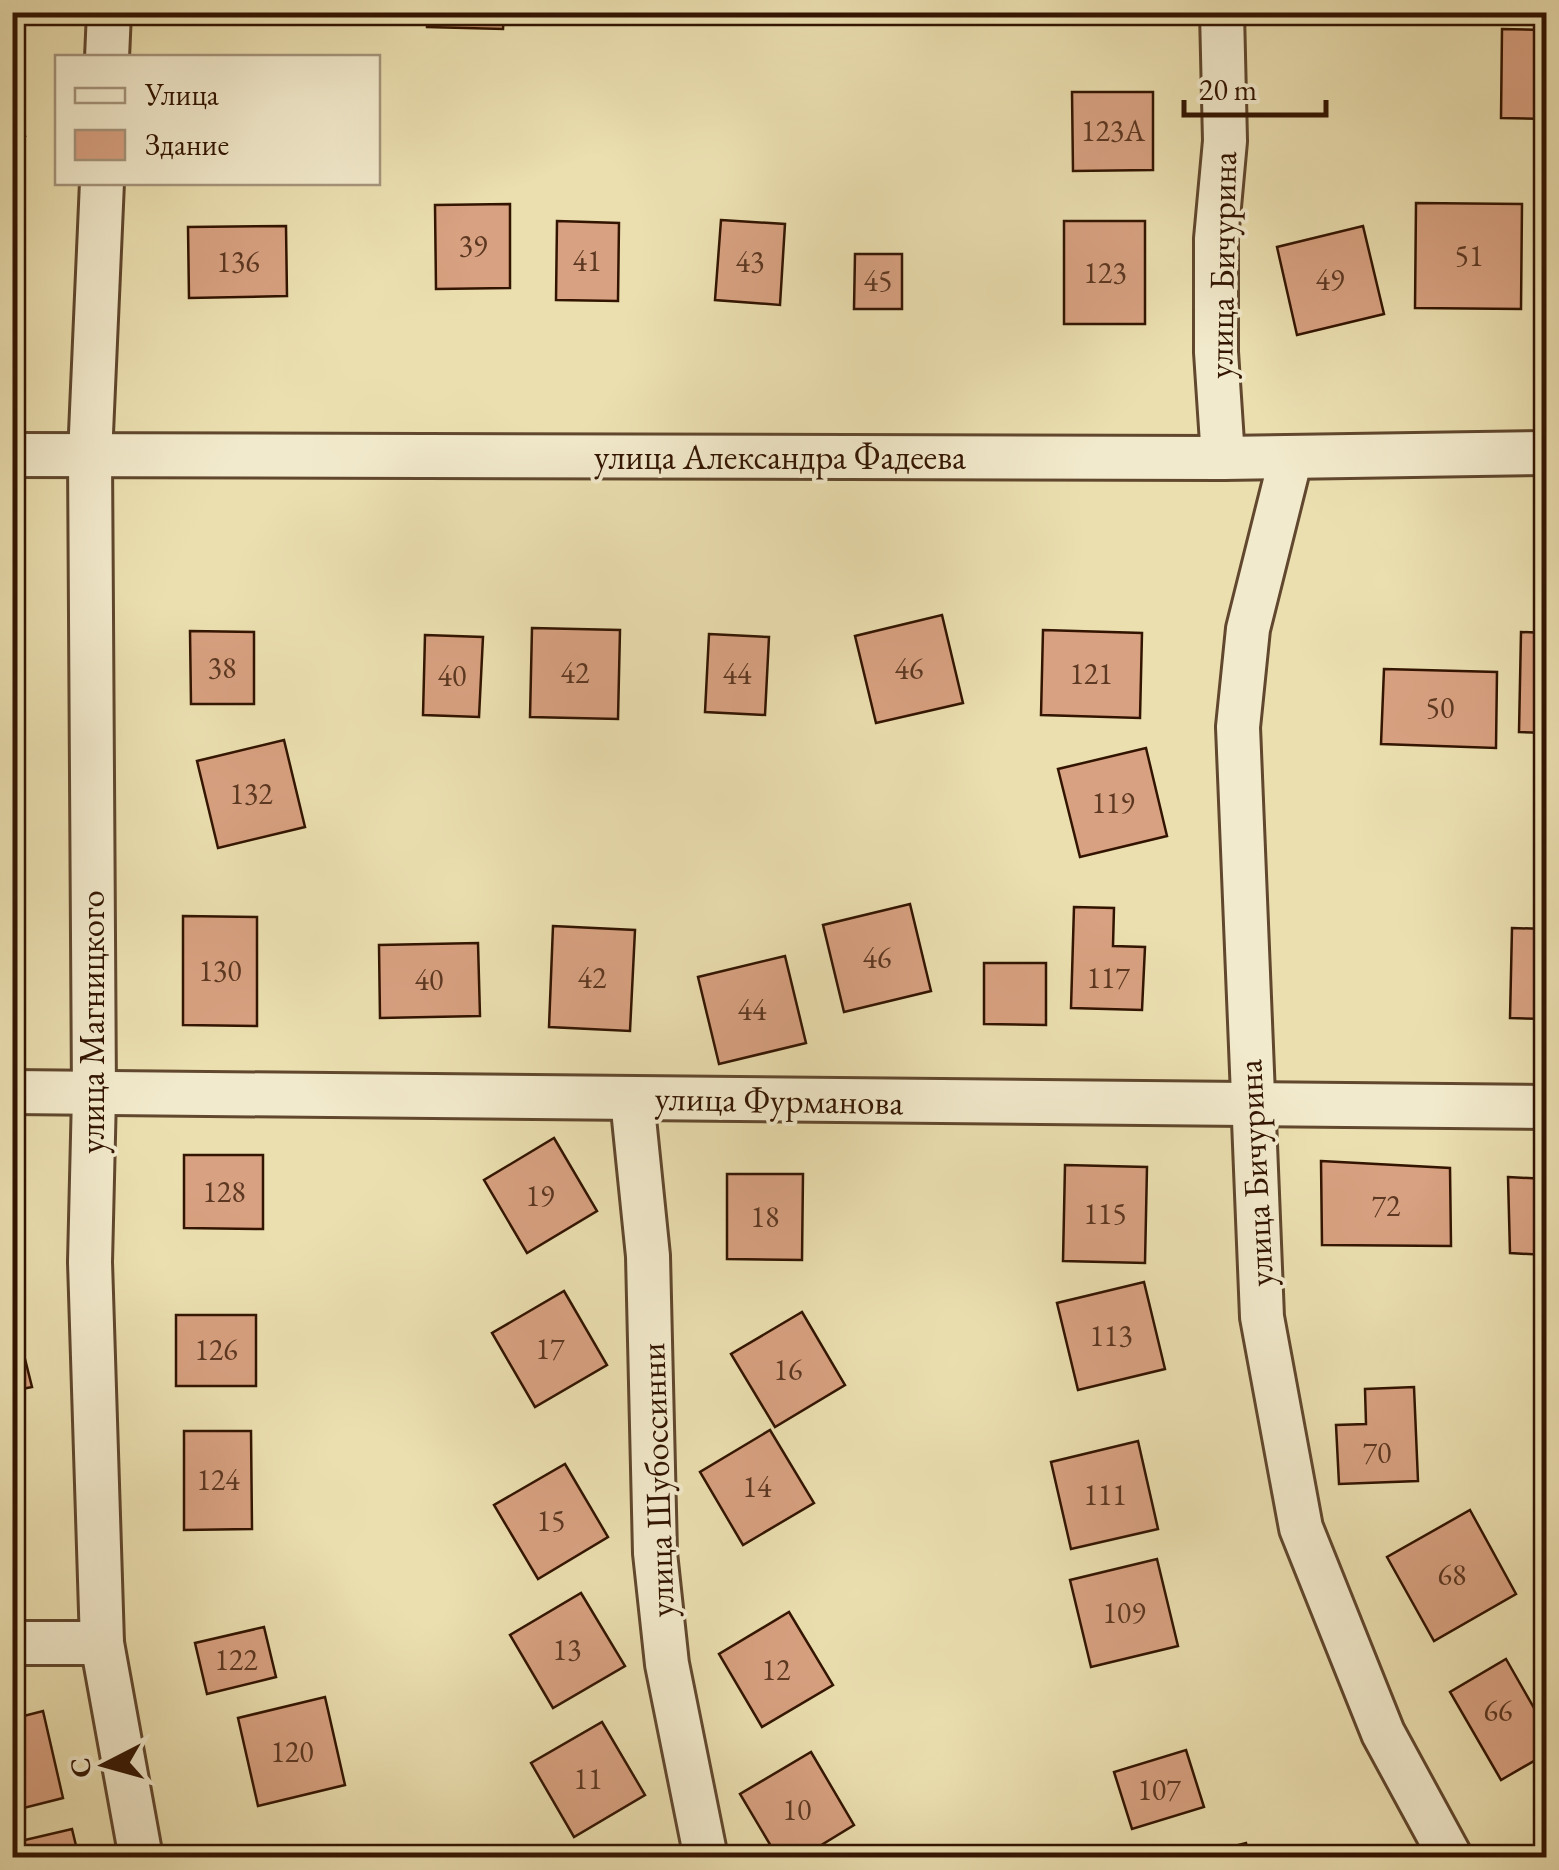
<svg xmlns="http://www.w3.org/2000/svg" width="1559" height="1870" font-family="'EB Garamond',serif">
	<rect width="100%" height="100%" fill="#ebdfb0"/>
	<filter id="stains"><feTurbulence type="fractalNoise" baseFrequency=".002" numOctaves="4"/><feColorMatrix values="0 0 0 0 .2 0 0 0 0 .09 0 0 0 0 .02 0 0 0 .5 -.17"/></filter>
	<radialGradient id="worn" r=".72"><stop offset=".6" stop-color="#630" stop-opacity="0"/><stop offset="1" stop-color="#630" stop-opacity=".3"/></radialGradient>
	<g fill="#d8a181" stroke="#321401" stroke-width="2.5">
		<polygon points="427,12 504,12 503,29 427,27"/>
		<polygon points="972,12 1039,12 1039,15"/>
		<polygon points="1502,29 1546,30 1546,119 1501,118"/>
		<polygon points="12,85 25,136 12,139"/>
		<polygon points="1072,92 1153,92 1153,170 1073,171"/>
		<polygon points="1416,203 1522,204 1521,309 1415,308"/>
		<polygon points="510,204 510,288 436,289 435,205"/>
		<polygon points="721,220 785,224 780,305 715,300"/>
		<polygon points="557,221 619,223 618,301 556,300"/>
		<rect x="1064" y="221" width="81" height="103"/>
		<polygon points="286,226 287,296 189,298 188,227"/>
		<polygon points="1363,226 1384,314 1297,335 1277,247"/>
		<polygon points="855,254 902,254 902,309 854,309"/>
		<polygon points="942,615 963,703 876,723 855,636"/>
		<polygon points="532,628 620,630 618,719 530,717"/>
		<polygon points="1043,630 1142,633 1140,718 1041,715"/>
		<polygon points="190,631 254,632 254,704 191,704"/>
		<polygon points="1521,632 1546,633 1546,733 1519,732"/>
		<polygon points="709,634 769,637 765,715 705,712"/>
		<polygon points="425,635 483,637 479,717 423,715"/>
		<polygon points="1384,669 1497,672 1496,748 1381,744"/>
		<polygon points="284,740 305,827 218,848 197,761"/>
		<polygon points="1146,748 1167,836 1080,857 1058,769"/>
		<polygon points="910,904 931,991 844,1012 823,925"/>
		<polygon points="1074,907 1114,908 1113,946 1145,947 1142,1010 1071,1008"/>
		<polygon points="183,916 257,917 257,1026 183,1025"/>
		<polygon points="553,926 635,930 630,1031 549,1027"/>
		<polygon points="1512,928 1546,929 1546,1019 1510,1018"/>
		<polygon points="478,943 480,1016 380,1018 379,945"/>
		<polygon points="785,956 806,1043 719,1064 698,977"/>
		<polygon points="984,963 1046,963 1046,1025 984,1024"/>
		<polygon points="554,1138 597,1211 527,1253 484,1180"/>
		<polygon points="184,1155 263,1155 263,1229 184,1228"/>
		<polygon points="1321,1161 1450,1168 1451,1246 1322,1245"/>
		<polygon points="1065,1165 1147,1167 1145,1263 1063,1261"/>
		<polygon points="727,1174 803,1174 802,1260 727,1259"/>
		<polygon points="1508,1177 1546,1179 1546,1255 1510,1253"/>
		<polygon points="1144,1282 1165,1369 1078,1390 1057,1303"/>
		<polygon points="564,1291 607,1365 535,1407 492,1333"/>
		<polygon points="12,1307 32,1387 12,1391"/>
		<polygon points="802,1312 845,1385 775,1427 731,1354"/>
		<rect x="176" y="1315" width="80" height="71"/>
		<polygon points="1414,1387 1418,1481 1339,1484 1336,1425 1366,1424 1365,1389"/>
		<polygon points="770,1430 814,1503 743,1545 700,1472"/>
		<polygon points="184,1431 251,1431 252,1529 184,1530"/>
		<polygon points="1138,1441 1158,1529 1071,1549 1051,1462"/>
		<polygon points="565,1464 608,1537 538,1579 494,1505"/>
		<polygon points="1470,1510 1516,1594 1434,1641 1387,1557"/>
		<polygon points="1157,1559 1178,1646 1091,1667 1070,1580"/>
		<polygon points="581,1593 625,1666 553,1708 510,1635"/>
		<polygon points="789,1612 833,1685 762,1727 719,1654"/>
		<polygon points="264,1627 276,1677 207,1694 195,1643"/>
		<polygon points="1506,1659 1546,1729 1546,1754 1501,1780 1450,1692"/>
		<polygon points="325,1697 345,1785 258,1806 238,1718"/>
		<polygon points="43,1711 63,1798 12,1811 12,1719"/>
		<polygon points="602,1722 645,1795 574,1837 531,1763"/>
		<polygon points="1186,1750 1204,1807 1132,1829 1114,1772"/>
		<polygon points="811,1752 854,1825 800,1858 778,1858 740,1794"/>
		<polygon points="72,1829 79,1858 12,1858 12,1843"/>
		<polygon points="1546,1839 1546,1858 1537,1858 1532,1847"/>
		<polygon points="1246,1843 1249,1858 1187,1858"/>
	</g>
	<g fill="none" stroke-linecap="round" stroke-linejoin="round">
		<g stroke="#60472d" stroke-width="48">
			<g id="minor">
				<polyline points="1222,12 1225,141 1216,239 1216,352 1223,458"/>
				<polyline points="107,58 109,12"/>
				<polyline points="102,182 90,456 94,1095 90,1262 102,1643 141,1858"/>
				<polyline points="12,455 1223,458 1546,453"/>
				<polyline points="1291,457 1248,629 1238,727 1262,1317 1301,1528 1383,1733 1451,1858"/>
				<polyline points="12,1092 1546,1107"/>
				<polyline points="632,1099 648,1256 655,1553 667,1664 706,1858"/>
				<polyline points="12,1643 102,1643"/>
			</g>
		</g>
		<use href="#minor" stroke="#f2eacc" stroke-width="42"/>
	</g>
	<g text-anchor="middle" stroke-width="8" stroke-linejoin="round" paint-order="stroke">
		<g font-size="30" fill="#5c3721">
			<text x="1113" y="141">123А</text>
			<text x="473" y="256">39</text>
			<text x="1469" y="266">51</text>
			<text x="587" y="271">41</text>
			<text x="238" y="272">136</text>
			<text x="750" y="272">43</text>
			<text x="1105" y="283">123</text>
			<text x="1330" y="290">49</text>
			<text x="878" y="291">45</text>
			<text x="222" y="678">38</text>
			<text x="909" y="679">46</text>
			<text x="575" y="683">42</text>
			<text x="737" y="684">44</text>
			<text x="1091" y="684">121</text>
			<text x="452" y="686">40</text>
			<text x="1440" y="718">50</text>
			<text x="251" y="804">132</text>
			<text x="1113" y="813">119</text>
			<text x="877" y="968">46</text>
			<text x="220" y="981">130</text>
			<text x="592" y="988">42</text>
			<text x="1108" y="988">117</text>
			<text x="429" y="990">40</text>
			<text x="752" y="1020">44</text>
			<text x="224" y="1202">128</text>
			<text x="540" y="1206">19</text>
			<text x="1386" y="1216">72</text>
			<text x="1105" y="1224">115</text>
			<text x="765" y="1227">18</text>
			<text x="1111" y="1346">113</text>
			<text x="550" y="1359">17</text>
			<text x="216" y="1360">126</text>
			<text x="788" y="1380">16</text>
			<text x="1377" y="1463">70</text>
			<text x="218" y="1490">124</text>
			<text x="757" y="1497">14</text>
			<text x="1105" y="1505">111</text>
			<text x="551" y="1531">15</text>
			<text x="1452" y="1585">68</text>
			<text x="1124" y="1623">109</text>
			<text x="567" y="1660">13</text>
			<text x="236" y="1670">122</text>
			<text x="776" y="1680">12</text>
			<text x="1498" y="1721">66</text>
			<text x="292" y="1762">120</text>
			<text x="588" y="1789">11</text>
			<text x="1159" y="1800">107</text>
			<text x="797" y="1820">10</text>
		</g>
		<g font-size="35" fill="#321401" stroke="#f2eacc">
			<text transform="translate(1222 265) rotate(-89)" y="12">улица Бичурина</text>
			<text x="780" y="469">улица Александра Фадеева</text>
			<text transform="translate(92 1022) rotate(-90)" y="12">улица Магницкого</text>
			<text transform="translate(779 1100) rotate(1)" y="12">улица Фурманова</text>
			<text transform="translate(1255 1173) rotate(-93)" y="12">улица Бичурина</text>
			<text transform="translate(657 1480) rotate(-92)" y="12">улица Шубоссинни</text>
		</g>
	</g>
	<rect width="1559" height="1870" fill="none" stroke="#ebdfb0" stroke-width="50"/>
	<rect x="15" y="15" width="1529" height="1840" fill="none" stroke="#321401" stroke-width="5"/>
	<rect x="25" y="25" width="1509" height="1820" fill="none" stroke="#321401" stroke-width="2.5"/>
	<rect x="55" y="55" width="325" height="130" fill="#f2eacc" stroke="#a5947b" stroke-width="2.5"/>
	<rect x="75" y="88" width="50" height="15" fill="#f2eacc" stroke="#a5947b" stroke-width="2.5"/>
	<text x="145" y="105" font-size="30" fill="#321401">Улица</text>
	<rect x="75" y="130" width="50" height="30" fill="#d8a181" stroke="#a5947b" stroke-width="2.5"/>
	<text x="145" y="155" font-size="30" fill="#321401">Здание</text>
	<g transform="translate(105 1765) rotate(264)" stroke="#f2eacc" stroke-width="8" paint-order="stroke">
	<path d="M0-8L18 38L0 25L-18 38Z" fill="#321401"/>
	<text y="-15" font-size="28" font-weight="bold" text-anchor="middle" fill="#321401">С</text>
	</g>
	<path d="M1184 100v15h142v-15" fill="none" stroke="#321401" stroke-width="5"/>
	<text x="1199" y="100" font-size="30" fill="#321401" stroke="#f2eacc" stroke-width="8" paint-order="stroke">20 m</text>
	<rect width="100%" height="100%" filter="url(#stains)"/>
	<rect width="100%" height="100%" fill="url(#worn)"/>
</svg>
